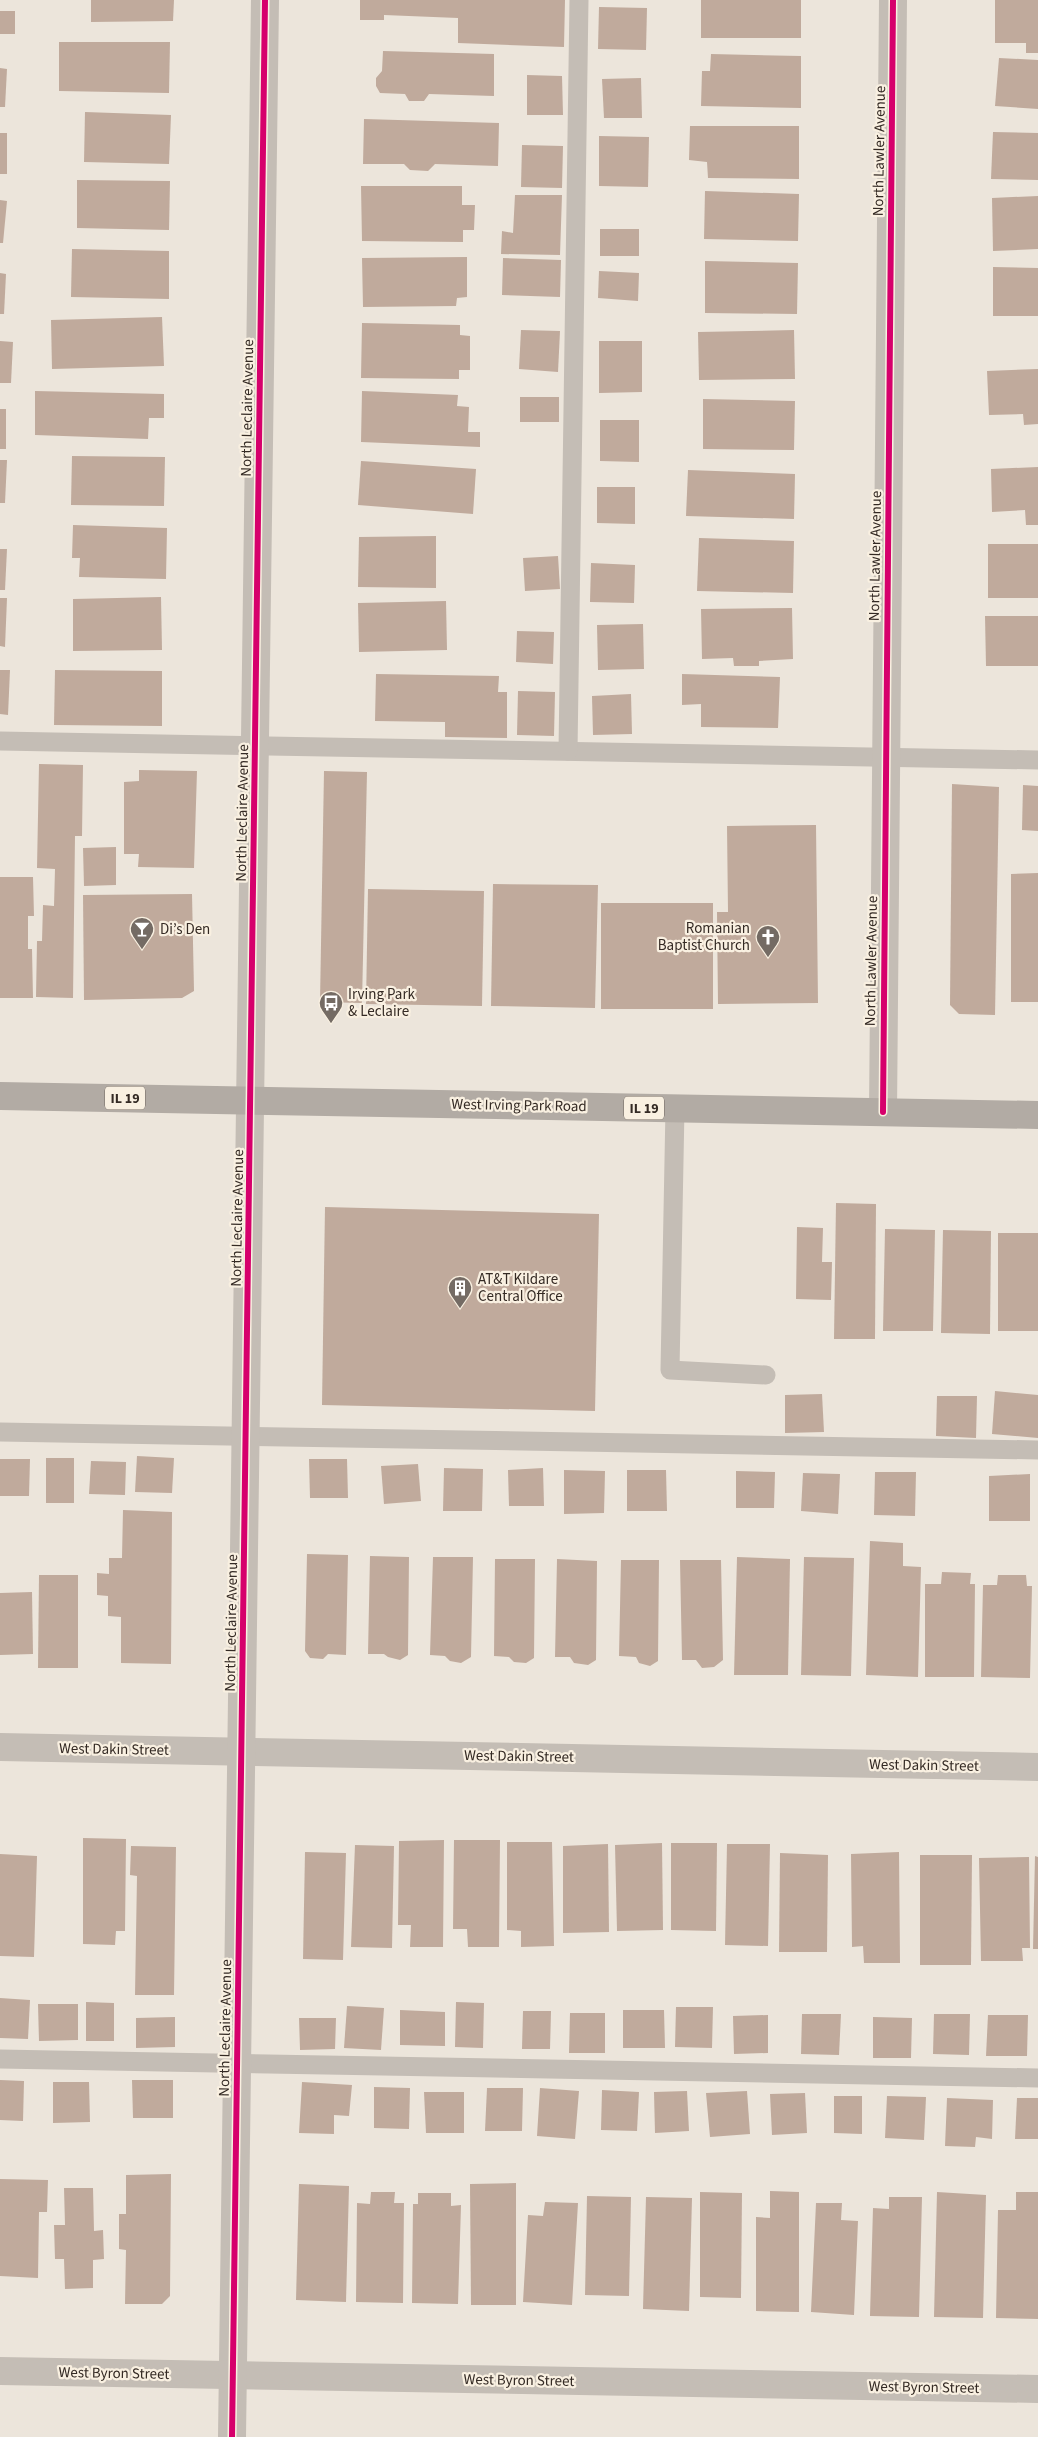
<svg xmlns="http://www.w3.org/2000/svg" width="1038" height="2437" font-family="'Source Sans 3',sans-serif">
	<rect width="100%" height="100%" fill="#ece5db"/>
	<g fill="#c0aa9c">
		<polygon points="91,0 174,0 173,21 91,22"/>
		<polygon points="360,0 565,0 564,47 458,43 458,18 384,15 384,20 360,20"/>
		<rect x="701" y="0" width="100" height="38"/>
		<polygon points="995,0 1038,0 1038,53 1026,53 1026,43 995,43"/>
		<polygon points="599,7 647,8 646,50 598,49"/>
		<rect x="0" y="11" width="15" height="23"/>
		<polygon points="59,42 170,42 169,93 59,91"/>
		<polygon points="383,51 494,54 494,96 429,94 424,101 409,101 405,94 380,93 376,86 376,78 382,71"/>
		<polygon points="711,54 801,56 801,108 701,106 702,71 710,71"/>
		<polygon points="999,58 1038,60 1038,109 995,106"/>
		<polygon points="0,68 7,69 5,107 0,107"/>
		<polygon points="527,75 562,76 563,115 527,115"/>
		<polygon points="641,78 642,118 604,118 602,79"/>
		<polygon points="85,112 171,115 169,164 84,162"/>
		<polygon points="364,119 499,123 498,166 435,164 428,171 410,170 404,164 363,164"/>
		<polygon points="690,126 799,126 799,179 708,178 707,162 689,160"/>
		<polygon points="993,132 1038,133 1038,180 991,179"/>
		<rect x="0" y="133" width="7" height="41"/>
		<polygon points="599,136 649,137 648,187 599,186"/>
		<polygon points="522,145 563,146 562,188 521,187"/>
		<polygon points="77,180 170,181 169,230 77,228"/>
		<polygon points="361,186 462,186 462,205 475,205 474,230 463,230 463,242 362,241"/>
		<polygon points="705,191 799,194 798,241 704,239"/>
		<polygon points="515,195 562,195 560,255 501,254 502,231 513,233"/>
		<polygon points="1038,196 1038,249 993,251 992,198"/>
		<polygon points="0,200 7,201 3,243 0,243"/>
		<rect x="600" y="229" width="39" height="27"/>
		<polygon points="72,249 169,251 169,299 71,297"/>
		<polygon points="467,257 467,297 457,298 456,306 363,307 362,258"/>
		<polygon points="503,258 561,260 560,297 502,295"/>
		<polygon points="705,261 798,263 797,314 705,313"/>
		<polygon points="993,267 1038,268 1038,316 993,316"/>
		<polygon points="599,271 639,273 638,301 598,298"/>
		<polygon points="0,273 6,274 4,314 0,314"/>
		<polygon points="162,317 164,366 52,369 51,320"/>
		<polygon points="362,323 460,325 460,335 470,336 470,370 459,370 459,379 361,378"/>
		<polygon points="521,330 560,331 558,372 519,369"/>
		<polygon points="794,330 795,379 699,380 698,332"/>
		<polygon points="0,341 13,342 11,383 0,383"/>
		<polygon points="599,341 642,341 642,392 599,393"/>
		<polygon points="1038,369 1038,424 1024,425 1023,414 989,415 987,371"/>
		<polygon points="35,391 164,394 164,418 149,418 148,439 35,435"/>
		<polygon points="362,391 458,395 457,406 469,407 468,432 480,432 480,447 361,442"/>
		<rect x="520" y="397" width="39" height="25"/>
		<polygon points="703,399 795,401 794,450 703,449"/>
		<rect x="0" y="409" width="6" height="40"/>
		<polygon points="600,420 639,420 639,462 600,461"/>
		<polygon points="72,456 165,457 164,506 71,505"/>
		<polygon points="0,460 7,460 5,503 0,503"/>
		<polygon points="361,461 476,469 473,514 358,505"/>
		<polygon points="1038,467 1038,525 1026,525 1025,510 992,512 991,469"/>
		<polygon points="688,470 795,474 794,519 686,516"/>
		<polygon points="597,487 635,487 635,524 597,523"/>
		<polygon points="73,525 167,528 166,579 79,577 80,558 72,558"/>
		<polygon points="436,536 436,588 358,587 359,537"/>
		<polygon points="699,538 794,541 793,593 697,591"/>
		<rect x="988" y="544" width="50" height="54"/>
		<polygon points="0,549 7,549 5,590 0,590"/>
		<polygon points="558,556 560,589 525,591 523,558"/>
		<polygon points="591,563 635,565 634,603 590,602"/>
		<polygon points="161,597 162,650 73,651 73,599"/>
		<polygon points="0,598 7,598 5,647 0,646"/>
		<polygon points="446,601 447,650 359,652 358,603"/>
		<polygon points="792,608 793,659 759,661 759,666 734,666 733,658 702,659 701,609"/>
		<polygon points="985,616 1038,616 1038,666 986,666"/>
		<polygon points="643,624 644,669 598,670 597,625"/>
		<polygon points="517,631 554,632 553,664 516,662"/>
		<polygon points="0,670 10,670 8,715 0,714"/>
		<polygon points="55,670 162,671 162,726 54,725"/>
		<polygon points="376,674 499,676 498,692 507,692 507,738 445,737 445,722 375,721"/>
		<polygon points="682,674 780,677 778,728 701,727 701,704 682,705"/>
		<polygon points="518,691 555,692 554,736 517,735"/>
		<polygon points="631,694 632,734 593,735 592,696"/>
		<polygon points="39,764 83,765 82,836 75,836 73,998 36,997 37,941 42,941 43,905 54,906 55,869 37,868"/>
		<polygon points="139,770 197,771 194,868 138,867 139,854 124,854 124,782 139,781"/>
		<polygon points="324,771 367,772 362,1003 320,1002"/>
		<polygon points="952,784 999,787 995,1015 959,1014 950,1005"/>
		<polygon points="1023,785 1038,786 1038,831 1022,830"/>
		<polygon points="816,825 818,1003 718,1004 717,912 728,912 727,826"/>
		<polygon points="116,847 116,885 84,886 83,848"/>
		<polygon points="1038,873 1038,1002 1011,1002 1011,874"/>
		<polygon points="0,877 33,877 34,916 28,916 28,949 32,949 33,998 0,998"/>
		<polygon points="493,884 598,885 595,1008 491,1006"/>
		<polygon points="368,889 484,891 482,1006 366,1004"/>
		<polygon points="192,894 194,991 182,998 84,1000 83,895"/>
		<rect x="601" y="903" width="112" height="106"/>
		<polygon points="836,1203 876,1204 875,1339 834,1339"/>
		<polygon points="325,1207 599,1214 595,1411 322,1405"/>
		<polygon points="797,1227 823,1228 822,1262 832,1262 831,1300 796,1299"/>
		<polygon points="885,1229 935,1230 933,1331 883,1331"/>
		<polygon points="943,1230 991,1231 990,1334 941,1333"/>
		<rect x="998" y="1233" width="40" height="98"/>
		<polygon points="995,1391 1038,1395 1038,1438 992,1434"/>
		<polygon points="822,1394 824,1432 785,1433 785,1395"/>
		<polygon points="937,1396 977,1396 976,1438 936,1436"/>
		<polygon points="137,1456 174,1458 172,1493 135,1492"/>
		<rect x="46" y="1458" width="28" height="45"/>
		<polygon points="0,1459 30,1459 29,1496 0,1496"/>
		<polygon points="309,1459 347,1459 348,1498 310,1498"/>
		<polygon points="91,1461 126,1462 125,1495 89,1494"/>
		<polygon points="418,1464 421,1501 384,1504 381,1466"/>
		<polygon points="444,1468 483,1469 482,1511 443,1511"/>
		<polygon points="543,1468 544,1506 509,1506 508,1470"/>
		<polygon points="564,1470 605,1471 604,1513 564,1514"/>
		<polygon points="627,1470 666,1470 667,1511 627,1511"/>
		<polygon points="736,1471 775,1472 774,1508 736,1508"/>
		<polygon points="875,1472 916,1472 915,1516 874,1515"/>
		<polygon points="803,1473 840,1474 838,1514 801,1511"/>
		<polygon points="1030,1474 1030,1521 989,1521 989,1476"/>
		<polygon points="123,1510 172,1512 171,1664 121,1663 121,1617 108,1616 108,1596 97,1595 97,1573 109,1574 109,1558 122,1558"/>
		<polygon points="870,1541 903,1543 903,1566 921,1567 918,1677 866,1675"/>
		<polygon points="307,1554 348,1555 346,1655 328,1654 323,1659 310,1658 305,1651"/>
		<polygon points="370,1556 409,1557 408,1655 400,1660 388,1657 384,1654 368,1654"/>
		<polygon points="433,1557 473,1557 471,1657 461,1663 450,1661 445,1656 430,1655"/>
		<polygon points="737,1557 790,1559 788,1675 734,1675"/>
		<polygon points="804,1557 854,1558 851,1676 801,1675"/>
		<polygon points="495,1559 535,1559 534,1658 526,1663 514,1662 509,1657 494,1656"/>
		<polygon points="557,1559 597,1561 596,1660 588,1665 574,1663 570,1657 555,1657"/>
		<polygon points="621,1560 659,1560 658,1661 650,1666 639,1663 636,1657 619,1656"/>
		<polygon points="680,1560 721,1560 723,1660 714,1667 702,1668 696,1660 682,1660"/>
		<polygon points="942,1572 971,1573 970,1584 975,1584 974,1677 925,1677 925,1584 941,1584"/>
		<polygon points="39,1575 78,1575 78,1668 38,1668"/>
		<polygon points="998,1575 1026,1575 1027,1586 1032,1586 1030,1678 981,1677 983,1585 997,1585"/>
		<polygon points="32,1592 33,1654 0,1655 0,1593"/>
		<polygon points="83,1838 126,1839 125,1931 116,1931 115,1945 83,1944"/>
		<polygon points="444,1840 443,1947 410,1947 411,1925 398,1925 399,1841"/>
		<polygon points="454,1840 500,1840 499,1947 468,1947 467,1929 453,1929"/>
		<polygon points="507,1842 552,1842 554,1946 521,1947 521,1931 507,1930"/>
		<polygon points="662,1843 663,1930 617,1931 615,1845"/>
		<polygon points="671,1843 717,1843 716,1931 671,1930"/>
		<polygon points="608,1844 609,1932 563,1933 563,1846"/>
		<polygon points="727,1844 770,1844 768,1946 725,1945"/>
		<polygon points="355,1845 394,1846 392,1948 351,1947"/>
		<polygon points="131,1846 176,1847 174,1995 135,1995 137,1876 130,1875"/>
		<polygon points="305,1852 346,1853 343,1960 303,1959"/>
		<polygon points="899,1852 900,1963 864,1963 863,1946 852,1947 851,1854"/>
		<polygon points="780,1853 828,1855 827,1952 779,1952"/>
		<polygon points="0,1854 37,1856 34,1957 0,1956"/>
		<polygon points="920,1855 972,1855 971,1965 920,1965"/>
		<polygon points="1035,1856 1038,1857 1038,1949 1033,1949"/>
		<polygon points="1029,1857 1030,1948 1022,1948 1023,1961 981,1961 979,1858"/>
		<polygon points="0,1998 30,2000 28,2039 0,2038"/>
		<polygon points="86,2002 114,2003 114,2041 86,2041"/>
		<polygon points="456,2002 484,2003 483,2048 455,2047"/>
		<polygon points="38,2004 78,2004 78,2040 39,2041"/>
		<polygon points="347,2006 384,2008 381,2050 344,2048"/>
		<polygon points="676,2007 713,2007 712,2048 675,2047"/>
		<polygon points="400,2010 445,2012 445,2046 400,2045"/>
		<polygon points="623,2010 664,2010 665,2048 623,2048"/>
		<polygon points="523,2011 551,2011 550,2049 522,2049"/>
		<polygon points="570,2013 605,2013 605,2053 569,2053"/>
		<polygon points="802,2014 841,2014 839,2055 801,2054"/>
		<polygon points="934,2014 970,2014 969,2055 933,2054"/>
		<polygon points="768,2015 768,2053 734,2054 733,2016"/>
		<polygon points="988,2015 1028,2015 1027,2056 986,2056"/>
		<polygon points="175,2017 175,2047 136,2048 136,2018"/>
		<polygon points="873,2017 912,2018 911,2058 873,2058"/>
		<polygon points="299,2018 336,2018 335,2049 300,2050"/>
		<polygon points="0,2080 24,2081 23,2121 0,2120"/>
		<polygon points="132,2080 173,2080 173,2118 133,2118"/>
		<polygon points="53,2082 89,2082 90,2122 53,2123"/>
		<polygon points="302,2082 352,2085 349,2116 334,2115 334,2134 299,2133"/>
		<polygon points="374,2087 410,2088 409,2129 374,2128"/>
		<polygon points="487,2088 523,2088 522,2131 485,2131"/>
		<polygon points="540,2088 579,2091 575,2139 537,2136"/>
		<polygon points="602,2090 639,2092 637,2131 601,2130"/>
		<polygon points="687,2091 689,2131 655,2133 654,2092"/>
		<polygon points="747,2091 750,2134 710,2137 706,2093"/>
		<polygon points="424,2092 464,2092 464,2133 426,2133"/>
		<polygon points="805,2093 807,2133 772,2135 770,2094"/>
		<polygon points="834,2096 862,2096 862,2134 834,2133"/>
		<polygon points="887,2096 926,2097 924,2140 885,2138"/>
		<polygon points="947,2098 993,2100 992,2139 976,2137 975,2147 945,2146"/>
		<polygon points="1017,2098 1038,2098 1038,2139 1015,2139"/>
		<polygon points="171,2174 170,2296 162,2304 125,2304 126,2250 119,2249 119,2214 126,2214 126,2175"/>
		<polygon points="0,2179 48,2180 47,2212 39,2212 38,2278 0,2276"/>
		<polygon points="516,2183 516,2305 471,2305 470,2184"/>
		<polygon points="299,2184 349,2186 346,2302 296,2300"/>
		<polygon points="64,2188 93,2188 94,2231 103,2230 104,2259 93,2260 93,2288 65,2289 64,2259 55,2259 54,2225 65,2225"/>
		<polygon points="770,2191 799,2192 799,2312 756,2311 756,2217 770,2218"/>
		<polygon points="371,2192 395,2192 394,2203 404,2203 403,2303 356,2302 357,2203 370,2204"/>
		<polygon points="700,2192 742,2193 741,2298 700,2297"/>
		<polygon points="937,2192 986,2195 983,2318 934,2317"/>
		<polygon points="1016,2192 1038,2192 1038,2319 996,2318 998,2210 1016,2210"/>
		<polygon points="418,2193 451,2193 451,2206 461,2205 458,2304 412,2303 413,2204 418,2204"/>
		<polygon points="587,2196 631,2197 629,2296 585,2295"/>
		<polygon points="646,2197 692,2198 689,2311 643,2309"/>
		<polygon points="889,2197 922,2197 919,2317 870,2316 873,2208 889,2209"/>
		<polygon points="545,2202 578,2203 572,2305 523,2302 528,2215 543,2216"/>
		<polygon points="816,2203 842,2203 841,2220 858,2221 854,2315 811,2312"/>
	</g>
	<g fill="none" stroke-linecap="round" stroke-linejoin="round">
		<g stroke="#c4bdb5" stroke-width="19">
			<polyline points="0,741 1038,760"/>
			<polyline points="568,751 579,0"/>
			<polyline points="675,1108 670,1370 766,1375"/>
			<polyline points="0,1432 1038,1450"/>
			<polyline points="0,2059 1038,2078"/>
		</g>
		<g stroke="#c4bdb5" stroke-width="28">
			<polyline points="883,1112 893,0"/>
			<polyline points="0,1747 1038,1767"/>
			<polyline points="0,2371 1038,2389"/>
			<polyline points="232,2437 265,0"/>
		</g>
		<polyline stroke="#b2aba4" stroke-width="28" points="0,1096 1038,1115"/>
		<g stroke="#f9f0e1" stroke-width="9">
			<g id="cycleway">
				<polyline points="883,1112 893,0"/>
				<polyline points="232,2437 265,0"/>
			</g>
		</g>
		<use href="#cycleway" stroke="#d6006c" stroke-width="6"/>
	</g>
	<defs>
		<g id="bar-pin" transform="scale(1.25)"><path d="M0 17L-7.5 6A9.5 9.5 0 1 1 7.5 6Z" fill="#746b64" stroke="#f9f0e1"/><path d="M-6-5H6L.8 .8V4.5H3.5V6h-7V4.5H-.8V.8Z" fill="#fff"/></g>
		<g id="church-pin" transform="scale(1.25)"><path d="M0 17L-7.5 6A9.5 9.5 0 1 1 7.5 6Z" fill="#746b64" stroke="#f9f0e1"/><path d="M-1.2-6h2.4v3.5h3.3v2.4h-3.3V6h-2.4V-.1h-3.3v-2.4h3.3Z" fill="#fff"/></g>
		<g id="bus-pin" transform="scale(1.25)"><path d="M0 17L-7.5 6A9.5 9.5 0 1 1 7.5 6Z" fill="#746b64" stroke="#f9f0e1"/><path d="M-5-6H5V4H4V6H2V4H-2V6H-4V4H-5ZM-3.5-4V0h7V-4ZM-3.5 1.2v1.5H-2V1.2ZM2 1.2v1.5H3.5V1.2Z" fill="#fff"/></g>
		<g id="building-pin" transform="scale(1.25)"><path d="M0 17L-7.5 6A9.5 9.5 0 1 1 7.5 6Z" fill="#746b64" stroke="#f9f0e1"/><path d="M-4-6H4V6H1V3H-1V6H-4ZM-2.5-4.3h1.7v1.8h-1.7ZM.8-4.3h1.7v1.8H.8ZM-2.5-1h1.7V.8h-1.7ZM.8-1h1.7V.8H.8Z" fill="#fff"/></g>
	</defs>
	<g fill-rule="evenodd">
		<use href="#bar-pin" x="142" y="929"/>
		<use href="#church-pin" x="768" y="937"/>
		<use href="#bus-pin" x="331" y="1003"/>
		<use href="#building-pin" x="460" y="1288"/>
	</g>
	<g text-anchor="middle" stroke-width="4.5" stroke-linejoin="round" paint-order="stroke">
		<g fill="#f9f0e1" stroke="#6f655d" stroke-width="1">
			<rect x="105" y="1086.5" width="40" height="23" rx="4"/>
			<rect x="624" y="1096.5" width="40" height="23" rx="4"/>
		</g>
		<g font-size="14" font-weight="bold" fill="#342a24">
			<text x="125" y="1103">IL 19</text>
			<text x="644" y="1113">IL 19</text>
		</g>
		<g font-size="15" fill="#342a24" stroke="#f9f0e1">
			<text transform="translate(879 151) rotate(-89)" y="5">North Lawler Avenue</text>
			<text transform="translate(247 408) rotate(-89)" y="5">North Leclaire Avenue</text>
			<text transform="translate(875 556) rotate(-89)" y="5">North Lawler Avenue</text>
			<text transform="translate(242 813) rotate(-89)" y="5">North Leclaire Avenue</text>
			<text transform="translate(871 961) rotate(-89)" y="5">North Lawler Avenue</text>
			<text transform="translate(519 1105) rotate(1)" y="5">West Irving Park Road</text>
			<text transform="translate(237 1218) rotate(-89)" y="5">North Leclaire Avenue</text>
			<text transform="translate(231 1623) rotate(-89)" y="5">North Leclaire Avenue</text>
			<text transform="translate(114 1749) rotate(1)" y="5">West Dakin Street</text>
			<text transform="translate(519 1756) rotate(1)" y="5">West Dakin Street</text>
			<text transform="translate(924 1765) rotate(1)" y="5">West Dakin Street</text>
			<text transform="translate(225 2028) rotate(-89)" y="5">North Leclaire Avenue</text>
			<text transform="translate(114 2373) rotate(1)" y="5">West Byron Street</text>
			<text transform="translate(519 2380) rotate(1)" y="5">West Byron Street</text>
			<text transform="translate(924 2387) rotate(1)" y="5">West Byron Street</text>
		</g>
		<g font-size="15" fill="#342a24" stroke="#f9f0e1" text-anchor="start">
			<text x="750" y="933" text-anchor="end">Romanian<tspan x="750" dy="17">Baptist Church</tspan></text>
			<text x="160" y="934">Di’s Den</text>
			<text x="348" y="999">Irving Park<tspan x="348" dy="17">&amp; Leclaire</tspan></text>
			<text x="478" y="1284">AT&amp;T Kildare<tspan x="478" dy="17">Central Office</tspan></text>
		</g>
	</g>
</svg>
